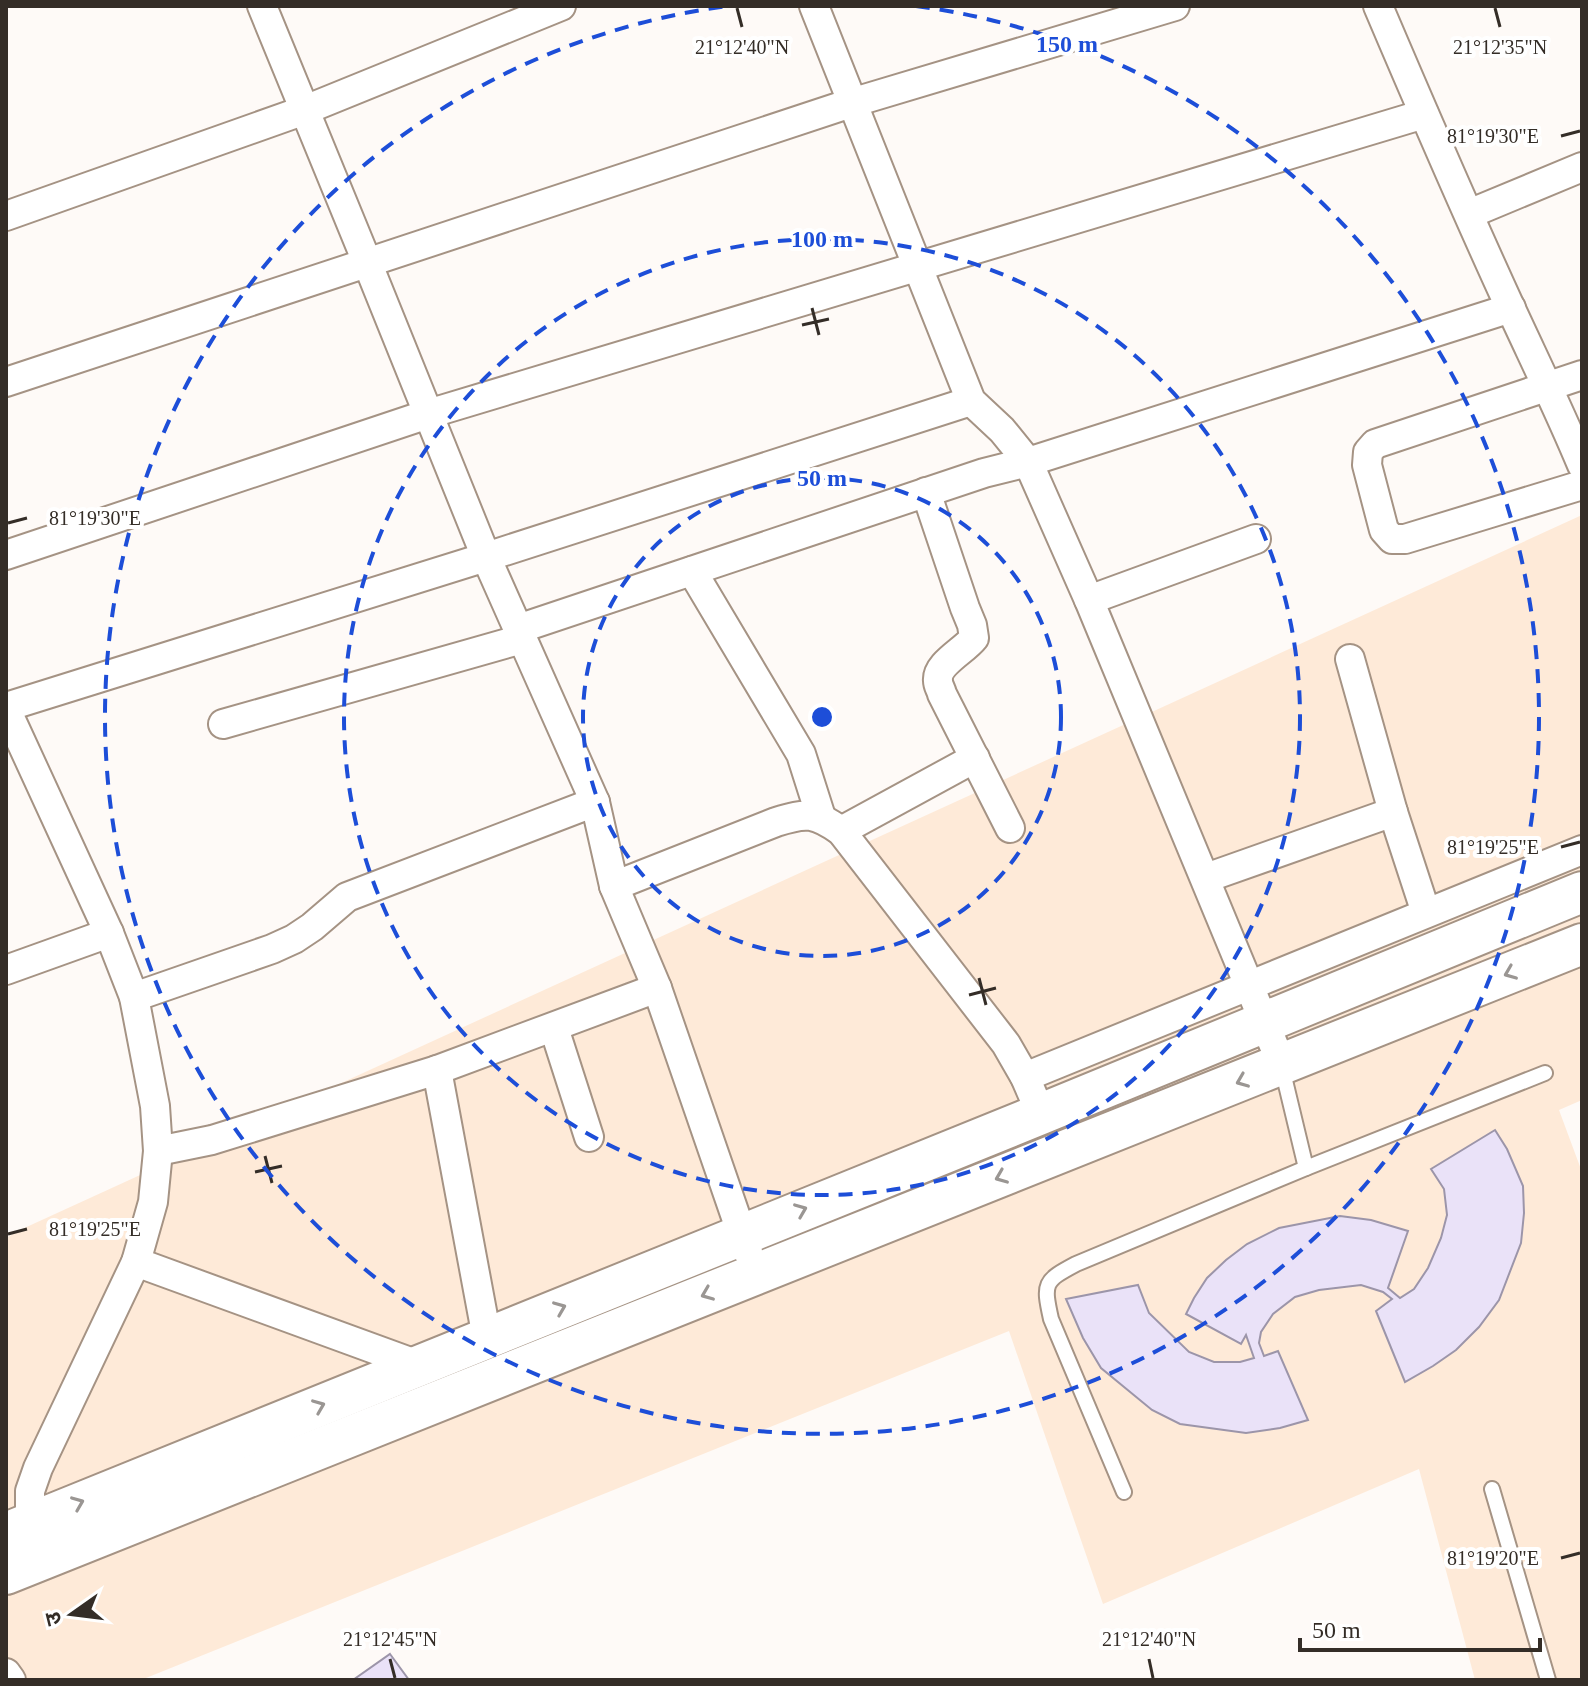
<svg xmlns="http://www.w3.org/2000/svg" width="1588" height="1686" font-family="'Times New Roman','Noto Sans Devanagari',serif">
	<rect width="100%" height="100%" fill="#fefaf7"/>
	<polygon fill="#feead8" points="1582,515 1582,1100 1559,1110 1582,1172 1582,1680 1475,1680 1419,1469 1103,1604 1009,1331 141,1680 6,1680 6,1238 20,1230"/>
	<g fill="#eae2f8" stroke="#9c95a9" stroke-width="2">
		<polygon points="1495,1130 1507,1149 1523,1186 1524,1213 1521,1243 1499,1300 1479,1327 1456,1350 1433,1366 1405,1382 1376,1311 1392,1299 1383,1292 1361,1285 1319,1290 1295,1297 1273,1314 1261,1332 1259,1343 1264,1356 1278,1351 1308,1420 1280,1428 1246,1433 1180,1424 1152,1410 1101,1368 1083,1338 1066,1299 1138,1285 1149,1313 1189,1352 1214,1362 1240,1362 1254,1358 1246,1335 1241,1344 1186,1314 1194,1298 1207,1278 1226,1260 1247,1244 1279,1228 1340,1216 1371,1220 1408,1231 1388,1288 1400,1298 1414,1289 1428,1268 1441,1238 1447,1215 1444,1189 1431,1169"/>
		<polygon points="390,1654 409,1680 353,1680"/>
	</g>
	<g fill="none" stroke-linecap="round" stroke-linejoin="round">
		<g stroke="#a59384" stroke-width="18">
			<g id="lane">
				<polyline points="1282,1068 1306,1168"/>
				<polyline points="1492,1489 1548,1680"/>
				<path d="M1124,1492L1051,1319C1043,1283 1044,1281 1076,1264L1306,1168L1545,1073"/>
			</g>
		</g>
		<g stroke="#a59384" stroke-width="32">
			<g id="street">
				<polyline points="262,6 367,262 486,557 595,802 614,886 657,988 748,1252"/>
				<polyline points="814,6 971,401 1002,430 1028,462 1089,600 1282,1065"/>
				<path d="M1378,6C1421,107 1465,209 1511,309C1535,361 1560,412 1582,465"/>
				<polyline points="1469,214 1582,167"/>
				<polyline points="6,216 305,110 561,6"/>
				<polyline points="1582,375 1375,444 1368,452 1367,465 1384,530 1392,539 1405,539 1582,485"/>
				<polyline points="6,382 851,103 1175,6"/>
				<path d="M926,492L965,608L972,625L974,638C964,651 936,664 938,681C938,686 941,689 942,694L1010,828"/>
				<polyline points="6,555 428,414 1424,114"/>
				<polyline points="692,571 801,754 821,817"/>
				<polyline points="1089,600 1256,539"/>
				<polyline points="518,629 984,473 1028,462 1511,308"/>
				<polyline points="1350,659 1393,812 1426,913"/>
				<polyline points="6,707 486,557 971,401"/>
				<polyline points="6,709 109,933 134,997 155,1106 158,1151 153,1202 136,1262 38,1468 30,1491 30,1540"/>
				<polyline points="223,724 522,639"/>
				<polyline points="841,831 975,758"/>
				<polyline points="1206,878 1393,812"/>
				<path d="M614,886L776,822C807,812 815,813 841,831L1006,1044L1025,1077L1041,1114"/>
				<polyline points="6,970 109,933"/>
				<polyline points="134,997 272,949 294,939 312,927 347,897 595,802"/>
				<polyline points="554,1028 589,1137"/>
				<polyline points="437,1070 487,1338"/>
				<polyline points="1025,1077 1582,850"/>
				<polyline points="158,1151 212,1140 437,1070 657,988"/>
				<polyline points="136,1262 421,1366"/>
				<polyline points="6,1673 11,1680"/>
			</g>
		</g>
		<g stroke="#a59384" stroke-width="44">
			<g id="secondary">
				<polyline points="6,1533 1041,1114 1582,892"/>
				<polyline points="6,1574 1582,944"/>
			</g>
		</g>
		<use href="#lane" stroke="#fff" stroke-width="14"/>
		<use href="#street" stroke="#fff" stroke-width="28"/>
		<use href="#secondary" stroke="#fff" stroke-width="40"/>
	</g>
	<defs><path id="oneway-chevron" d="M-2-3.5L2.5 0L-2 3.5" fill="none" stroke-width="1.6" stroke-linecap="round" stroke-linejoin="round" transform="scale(2)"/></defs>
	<g stroke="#9a9693">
		<use href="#oneway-chevron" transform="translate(1510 973) rotate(158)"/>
		<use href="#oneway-chevron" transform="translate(1242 1081) rotate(158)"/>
		<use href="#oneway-chevron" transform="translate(1001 1177) rotate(158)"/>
		<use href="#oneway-chevron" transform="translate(801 1210) rotate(-22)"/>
		<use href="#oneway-chevron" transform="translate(707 1294) rotate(158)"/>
		<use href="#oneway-chevron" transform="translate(560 1308) rotate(-22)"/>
		<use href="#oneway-chevron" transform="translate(319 1406) rotate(-22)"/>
		<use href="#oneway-chevron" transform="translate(78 1503) rotate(-22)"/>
	</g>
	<path fill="none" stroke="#342d27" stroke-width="3" d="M737,8L742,27M1495,8L1500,27M1561,136L1580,131M812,308L819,335M802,325L829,319M8,523L27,518M1561,847L1580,842M979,978L986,1005M969,995L996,988M265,1156L272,1183M255,1172L282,1166M8,1234L27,1229M1561,1558L1580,1553M390,1659L395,1678M1149,1659L1153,1678"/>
	<g fill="none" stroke="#1d4ed8" stroke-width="4" stroke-dasharray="14 10">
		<circle cx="822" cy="717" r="239"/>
		<circle cx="822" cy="717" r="478"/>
		<path d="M916 6A717 717 0 1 1 728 6"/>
	</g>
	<g font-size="20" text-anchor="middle" fill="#342d27" stroke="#fff" stroke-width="8" stroke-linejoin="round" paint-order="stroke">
		<text x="742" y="54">21°12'40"N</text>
		<text x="1500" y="54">21°12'35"N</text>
		<text x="1493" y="143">81°19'30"E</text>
		<text x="95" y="525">81°19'30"E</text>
		<text x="1493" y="854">81°19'25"E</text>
		<text x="95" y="1236">81°19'25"E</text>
		<text x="1493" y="1565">81°19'20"E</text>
		<text x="390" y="1646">21°12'45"N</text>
		<text x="1149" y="1646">21°12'40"N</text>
	</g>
	<circle cx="822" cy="717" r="12" fill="#1d4ed8" stroke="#fff" stroke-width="4"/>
	<g font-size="24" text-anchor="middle" font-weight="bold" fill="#1d4ed8" stroke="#fff" stroke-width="8" stroke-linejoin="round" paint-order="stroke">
		<text x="1067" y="52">150 m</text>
		<text x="822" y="247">100 m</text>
		<text x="822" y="486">50 m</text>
	</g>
	<rect width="1588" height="1686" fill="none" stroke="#342d27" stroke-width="16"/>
	<g transform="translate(72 1614) rotate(256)" stroke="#ffffff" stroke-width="6" paint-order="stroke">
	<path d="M0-6L14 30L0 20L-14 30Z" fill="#342d27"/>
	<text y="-12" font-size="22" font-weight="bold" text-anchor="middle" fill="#342d27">उ</text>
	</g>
	<path d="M1300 1638v12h240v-12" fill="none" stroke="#342d27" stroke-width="4"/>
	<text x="1312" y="1638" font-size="24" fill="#342d27" stroke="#ffffff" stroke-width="6" paint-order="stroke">50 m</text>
</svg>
